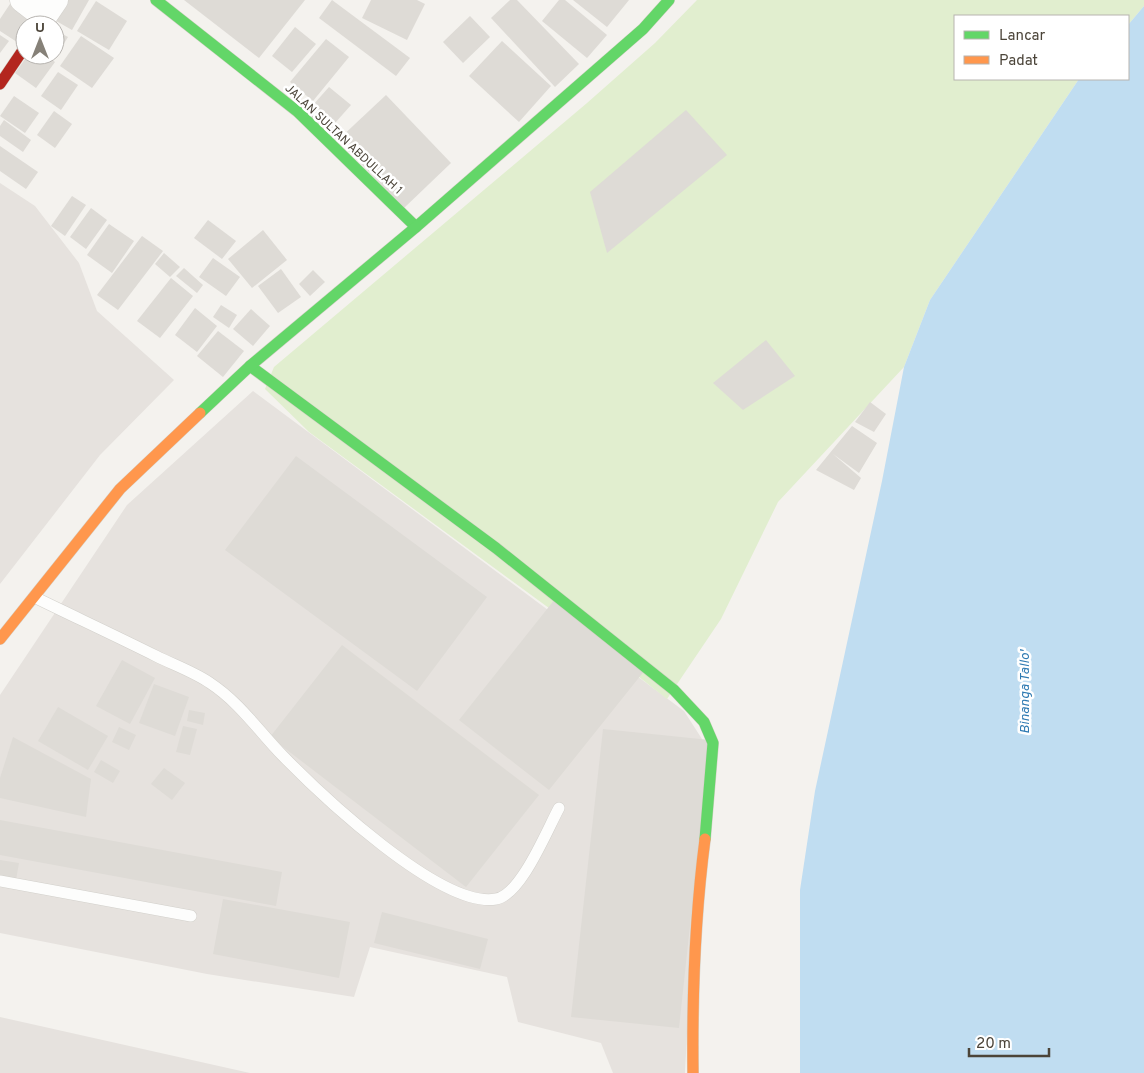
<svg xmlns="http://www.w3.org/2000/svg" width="1144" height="1073" font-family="Overpass,sans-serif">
	<rect width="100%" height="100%" fill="#f4f2ee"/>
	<g fill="#e6e2de">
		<polygon points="0,183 35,206 79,263 97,311 174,380 100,455 0,584"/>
		<polygon points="253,391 684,711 702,739 685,1073 613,1073 601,1043 518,1022 507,977 370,947 354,997 207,974 0,933 0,695 127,505"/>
		<polygon points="0,1017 250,1073 0,1073"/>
	</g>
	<polygon fill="#e1eecf" points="697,0 1144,0 1144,6 1128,25 1128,16 955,16 955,79 1079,79 930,300 904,367 778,502 721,619 667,699 587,636 309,432 265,389 274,367 587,103 655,43"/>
	<polygon fill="#c0ddf1" points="1144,6 1144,1073 800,1073 800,890 815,791 882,481 904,367 930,300 1079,79 1128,79 1128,25"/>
	<g fill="#dedbd6">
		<polygon points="62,0 89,0 72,30 51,18"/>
		<polygon points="184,0 305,0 259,58"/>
		<polygon points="332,0 410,58 396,76 319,18"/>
		<polygon points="371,0 417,0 425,4 407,40 362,18"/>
		<polygon points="510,0 517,0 579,64 555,87 491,18"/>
		<polygon points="559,0 565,0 607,35 587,58 542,21"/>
		<polygon points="573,0 629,0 607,27"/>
		<polygon points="12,1 34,16 28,25 25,25 25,30 17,42 0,31 0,19"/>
		<polygon points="96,1 127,21 109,50 77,31"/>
		<polygon points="470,16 490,37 463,63 443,42"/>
		<polygon points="295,27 316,44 292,72 272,56"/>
		<polygon points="55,30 68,37 57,55 55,53"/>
		<polygon points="0,35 9,41 0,53"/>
		<polygon points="81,36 114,58 92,88 60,66"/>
		<polygon points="326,39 349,57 313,101 290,82"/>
		<polygon points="502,41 551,86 519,122 469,76"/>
		<polygon points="28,55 45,55 55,62 36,88 15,73"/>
		<polygon points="58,72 78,85 61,110 41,96"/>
		<polygon points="329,87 351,105 327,132 305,114"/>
		<polygon points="386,95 451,163 404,208 338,140"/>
		<polygon points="14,96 39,113 25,133 0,116"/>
		<polygon points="686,110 727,155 607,253 590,192"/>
		<polygon points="54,111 72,124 55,148 37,135"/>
		<polygon points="4,120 31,140 23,152 0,136 0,126"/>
		<polygon points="0,146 38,172 26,189 0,171"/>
		<polygon points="72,196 86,205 65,236 51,226"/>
		<polygon points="91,208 107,220 86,249 70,237"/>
		<polygon points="208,220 236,241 222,259 194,238"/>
		<polygon points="109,224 134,241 112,273 87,255"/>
		<polygon points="263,230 287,260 252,288 228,259"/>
		<polygon points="142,236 163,251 118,310 97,295"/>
		<polygon points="164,253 180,267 170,277 155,264"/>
		<polygon points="213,258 240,277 226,296 199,277"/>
		<polygon points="184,268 203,285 197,293 176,276"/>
		<polygon points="281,269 301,297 278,313 258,286"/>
		<polygon points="313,270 325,282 310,296 299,284"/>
		<polygon points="171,278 193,296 160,338 137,321"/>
		<polygon points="221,305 237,315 229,328 213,317"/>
		<polygon points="195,308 217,326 197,352 175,335"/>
		<polygon points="251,309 270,326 253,346 233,329"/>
		<polygon points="218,331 244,351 223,377 197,356"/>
		<polygon points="766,340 795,376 743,410 713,383"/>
		<polygon points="870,402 886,414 874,432 855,422"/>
		<polygon points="852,426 877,443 859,473 833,454 861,478 854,490 816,470"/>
		<polygon points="296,456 487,597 417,691 225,550"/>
		<polygon points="555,599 645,670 549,790 459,720"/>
		<polygon points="342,645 539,795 466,887 270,737"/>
		<polygon points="122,660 155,678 130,724 96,706"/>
		<polygon points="154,684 189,697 175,736 139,723"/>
		<polygon points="58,707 108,736 88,770 38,741"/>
		<polygon points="189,710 205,713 203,725 187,721"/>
		<polygon points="183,726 197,729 190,755 176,752"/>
		<polygon points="119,727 136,735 129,750 112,742"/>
		<polygon points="603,729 710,740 679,1028 571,1017"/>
		<polygon points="13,737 91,779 86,817 0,798 0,778"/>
		<polygon points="101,760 120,771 113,783 94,772"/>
		<polygon points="164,768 185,783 172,800 151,784"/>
		<polygon points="0,820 282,872 276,906 0,855"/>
		<polygon points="0,860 19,863 16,880 0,877"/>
		<polygon points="223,899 350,922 339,978 213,954"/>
		<polygon points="382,912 488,939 480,969 374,943"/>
	</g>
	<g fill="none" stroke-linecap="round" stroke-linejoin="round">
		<g stroke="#d2d0cb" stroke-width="12">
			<g id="lane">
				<path d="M34,597C75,617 116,636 156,656C174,665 194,672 210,683C239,702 258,730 282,755C320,794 441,909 496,899C521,895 547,830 559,808"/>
				<polyline points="0,881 191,916"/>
			</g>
		</g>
		<g stroke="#d2d0cb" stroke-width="25">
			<g id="street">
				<polyline points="22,0 44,17"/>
				<polyline points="39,25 56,0"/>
			</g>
		</g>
		<g stroke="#d3cfc5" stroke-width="12">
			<g id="fast">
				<polyline points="156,0 298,112 416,227"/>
				<polyline points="250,366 496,548 674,690 704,722 713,743 705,839"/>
				<polyline points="200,413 250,366 416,227 643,29 669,0"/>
			</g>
		</g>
		<g stroke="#d3cfc5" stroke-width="12">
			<g id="slow">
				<polyline points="0,639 120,489 200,413"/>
				<path d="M693,1073C692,995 695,916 705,839"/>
			</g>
		</g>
		<g stroke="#d3cfc5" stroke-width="12">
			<polyline id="jam" points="0,84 25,47"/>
		</g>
		<use href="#lane" stroke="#fdfdfc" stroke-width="11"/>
		<use href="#street" stroke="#fdfdfc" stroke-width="24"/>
		<use href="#fast" stroke="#63d668" stroke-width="11"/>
		<use href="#slow" stroke="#ff974d" stroke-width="11"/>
		<use href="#jam" stroke="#b3261e" stroke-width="11"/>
	</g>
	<g text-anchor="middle" stroke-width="5" stroke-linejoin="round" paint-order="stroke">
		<g font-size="12" fill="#4b4439" stroke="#fff">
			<text transform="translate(344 139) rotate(43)" y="4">JALAN SULTAN ABDULLAH 1</text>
		</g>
		<g font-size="14" font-style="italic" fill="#2e7ab2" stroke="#fff">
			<text transform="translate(1024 692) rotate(-90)" y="5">Binanga Tallo'</text>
		</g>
	</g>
	<rect x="954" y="15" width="175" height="65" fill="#ffffff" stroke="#b7b4b0"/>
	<rect x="964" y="31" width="25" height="8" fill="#63d668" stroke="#b7b4b0"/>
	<text x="999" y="40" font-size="15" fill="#4b4439">Lancar</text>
	<rect x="964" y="56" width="25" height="8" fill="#ff974d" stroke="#b7b4b0"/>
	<text x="999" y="65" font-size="15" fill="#4b4439">Padat</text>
	<g transform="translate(40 40)"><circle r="24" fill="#ffffff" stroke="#b7b4b0"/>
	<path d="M0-4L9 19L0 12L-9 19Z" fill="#868178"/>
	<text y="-8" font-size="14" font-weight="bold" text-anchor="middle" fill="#4b4439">U</text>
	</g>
	<path d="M969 1048v8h80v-8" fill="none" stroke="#4b4439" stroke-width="2.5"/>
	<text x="976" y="1048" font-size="15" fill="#4b4439" stroke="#ffffff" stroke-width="4" paint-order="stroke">20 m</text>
</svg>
